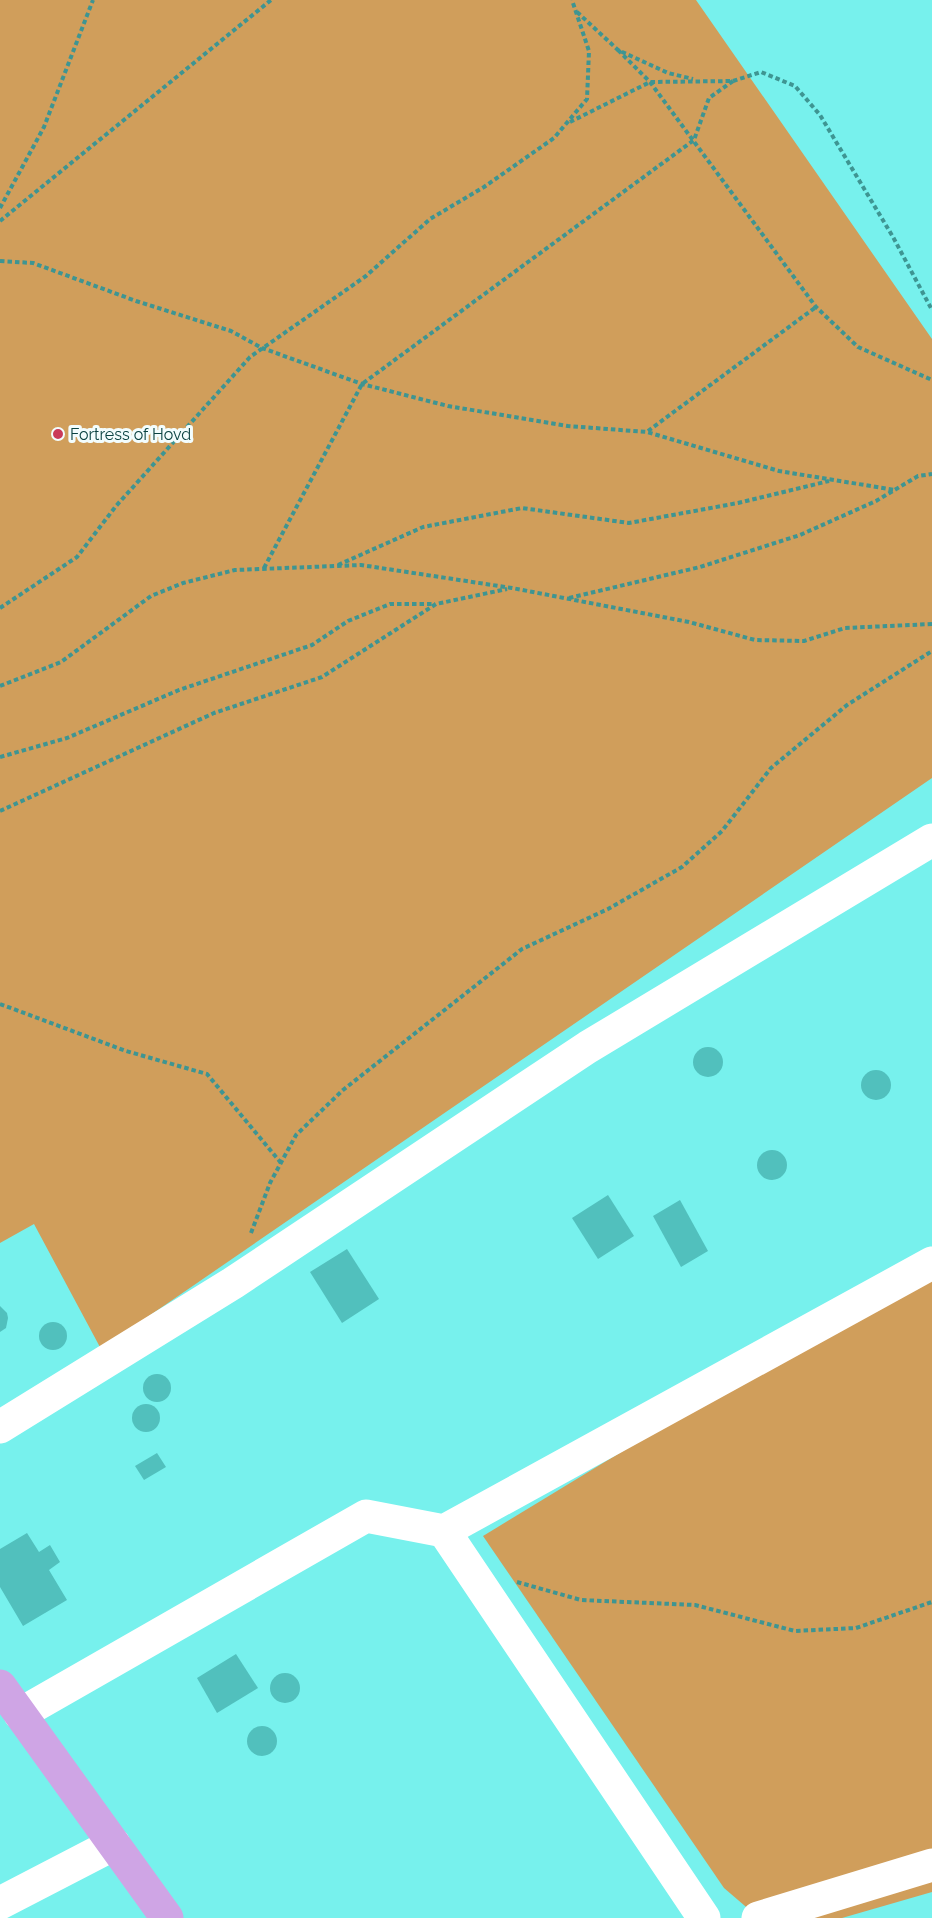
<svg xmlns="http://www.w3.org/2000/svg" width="932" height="1918" font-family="Raleway,sans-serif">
	<rect width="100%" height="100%" fill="#77f1ed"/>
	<g fill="#d09e5b">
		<polygon points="0,0 696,0 932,339 932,778 101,1349 34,1224 0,1243"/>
		<polygon points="932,1263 932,1892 842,1918 759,1918 724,1888 483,1536"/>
	</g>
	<g fill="#51c0bd">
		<circle cx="708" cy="1062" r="15"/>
		<circle cx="876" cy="1085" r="15"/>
		<circle cx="772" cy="1165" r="15"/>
		<polygon points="608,1195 634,1236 598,1259 572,1218"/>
		<polygon points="680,1200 708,1251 681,1267 653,1216"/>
		<polygon points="347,1249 379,1299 342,1323 310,1272"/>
		<polygon points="0,1306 7,1313 8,1318 6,1328 0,1332"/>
		<circle cx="53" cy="1336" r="14"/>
		<circle cx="157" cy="1388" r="14"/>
		<circle cx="146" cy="1418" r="14"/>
		<polygon points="157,1453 166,1467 144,1480 135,1466"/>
		<polygon points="27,1533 39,1552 50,1545 60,1562 49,1570 67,1600 23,1626 0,1587 0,1549"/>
		<polygon points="236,1654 258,1688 217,1713 197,1678"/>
		<circle cx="285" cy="1688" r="15"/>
		<circle cx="262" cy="1741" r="15"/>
	</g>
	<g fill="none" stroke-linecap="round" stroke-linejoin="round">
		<g stroke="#3e9592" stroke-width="4" stroke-dasharray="4.5 3" stroke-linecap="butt">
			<polyline points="577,12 618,50 668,73 693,79"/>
			<polyline points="618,50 650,82 816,307 858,347 932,380"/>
			<polyline points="570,122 650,82 733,81 761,72 795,86 820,115 893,237 932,310"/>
			<polyline points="0,208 44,127 93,0"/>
			<polyline points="0,221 271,0"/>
			<polyline points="0,261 33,263 136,301 231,331 262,348 362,384 448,406 568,426 647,432 779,471 895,490"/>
			<polyline points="648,431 816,307"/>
			<polyline points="338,565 423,527 522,508 629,523 738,503 829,481"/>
			<polyline points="264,568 362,384 694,140 709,98 733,81"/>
			<polyline points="569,598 700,567 800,535 876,501 918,476 932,474"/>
			<polyline points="0,608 77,557 116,506 250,357 366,276 430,219 484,187 554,138 587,99 589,51 572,0"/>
			<polyline points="0,686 61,662 151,596 183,583 235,570 361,565 512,588 689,622 755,640 804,641 845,628 932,624"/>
			<polyline points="0,757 67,738 179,690 312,645 348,621 390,604 435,604"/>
			<polyline points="0,811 214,713 322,677 436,604 507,589"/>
			<polyline points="0,1004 126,1051 207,1074 281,1163"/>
			<polyline points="251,1233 270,1183 296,1135 343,1090 522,949 608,909 682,867 722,831 771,768 847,705 932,651"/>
			<polyline points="517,1582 581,1600 695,1605 795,1631 856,1628 932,1602"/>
		</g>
		<g stroke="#fff" stroke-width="33">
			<polyline points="0,1427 233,1283 588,1047 932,840"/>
			<polyline points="444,1531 704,1918"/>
			<polyline points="20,1714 366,1516 444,1531 932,1263"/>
			<polyline points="0,1903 114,1844"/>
			<polyline points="758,1918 932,1865"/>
		</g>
		<polyline stroke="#cfa5e5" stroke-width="33" points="0,1686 167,1918"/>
	</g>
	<circle fill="#ca3a59" stroke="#f3fdfd" stroke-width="2" cx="58" cy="434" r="6"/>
	<g text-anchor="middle" stroke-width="6" stroke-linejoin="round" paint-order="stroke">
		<g font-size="16" fill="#0b4342" stroke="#f3fdfd" text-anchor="start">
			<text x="70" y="440">Fortress of Hovd</text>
		</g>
	</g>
</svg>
